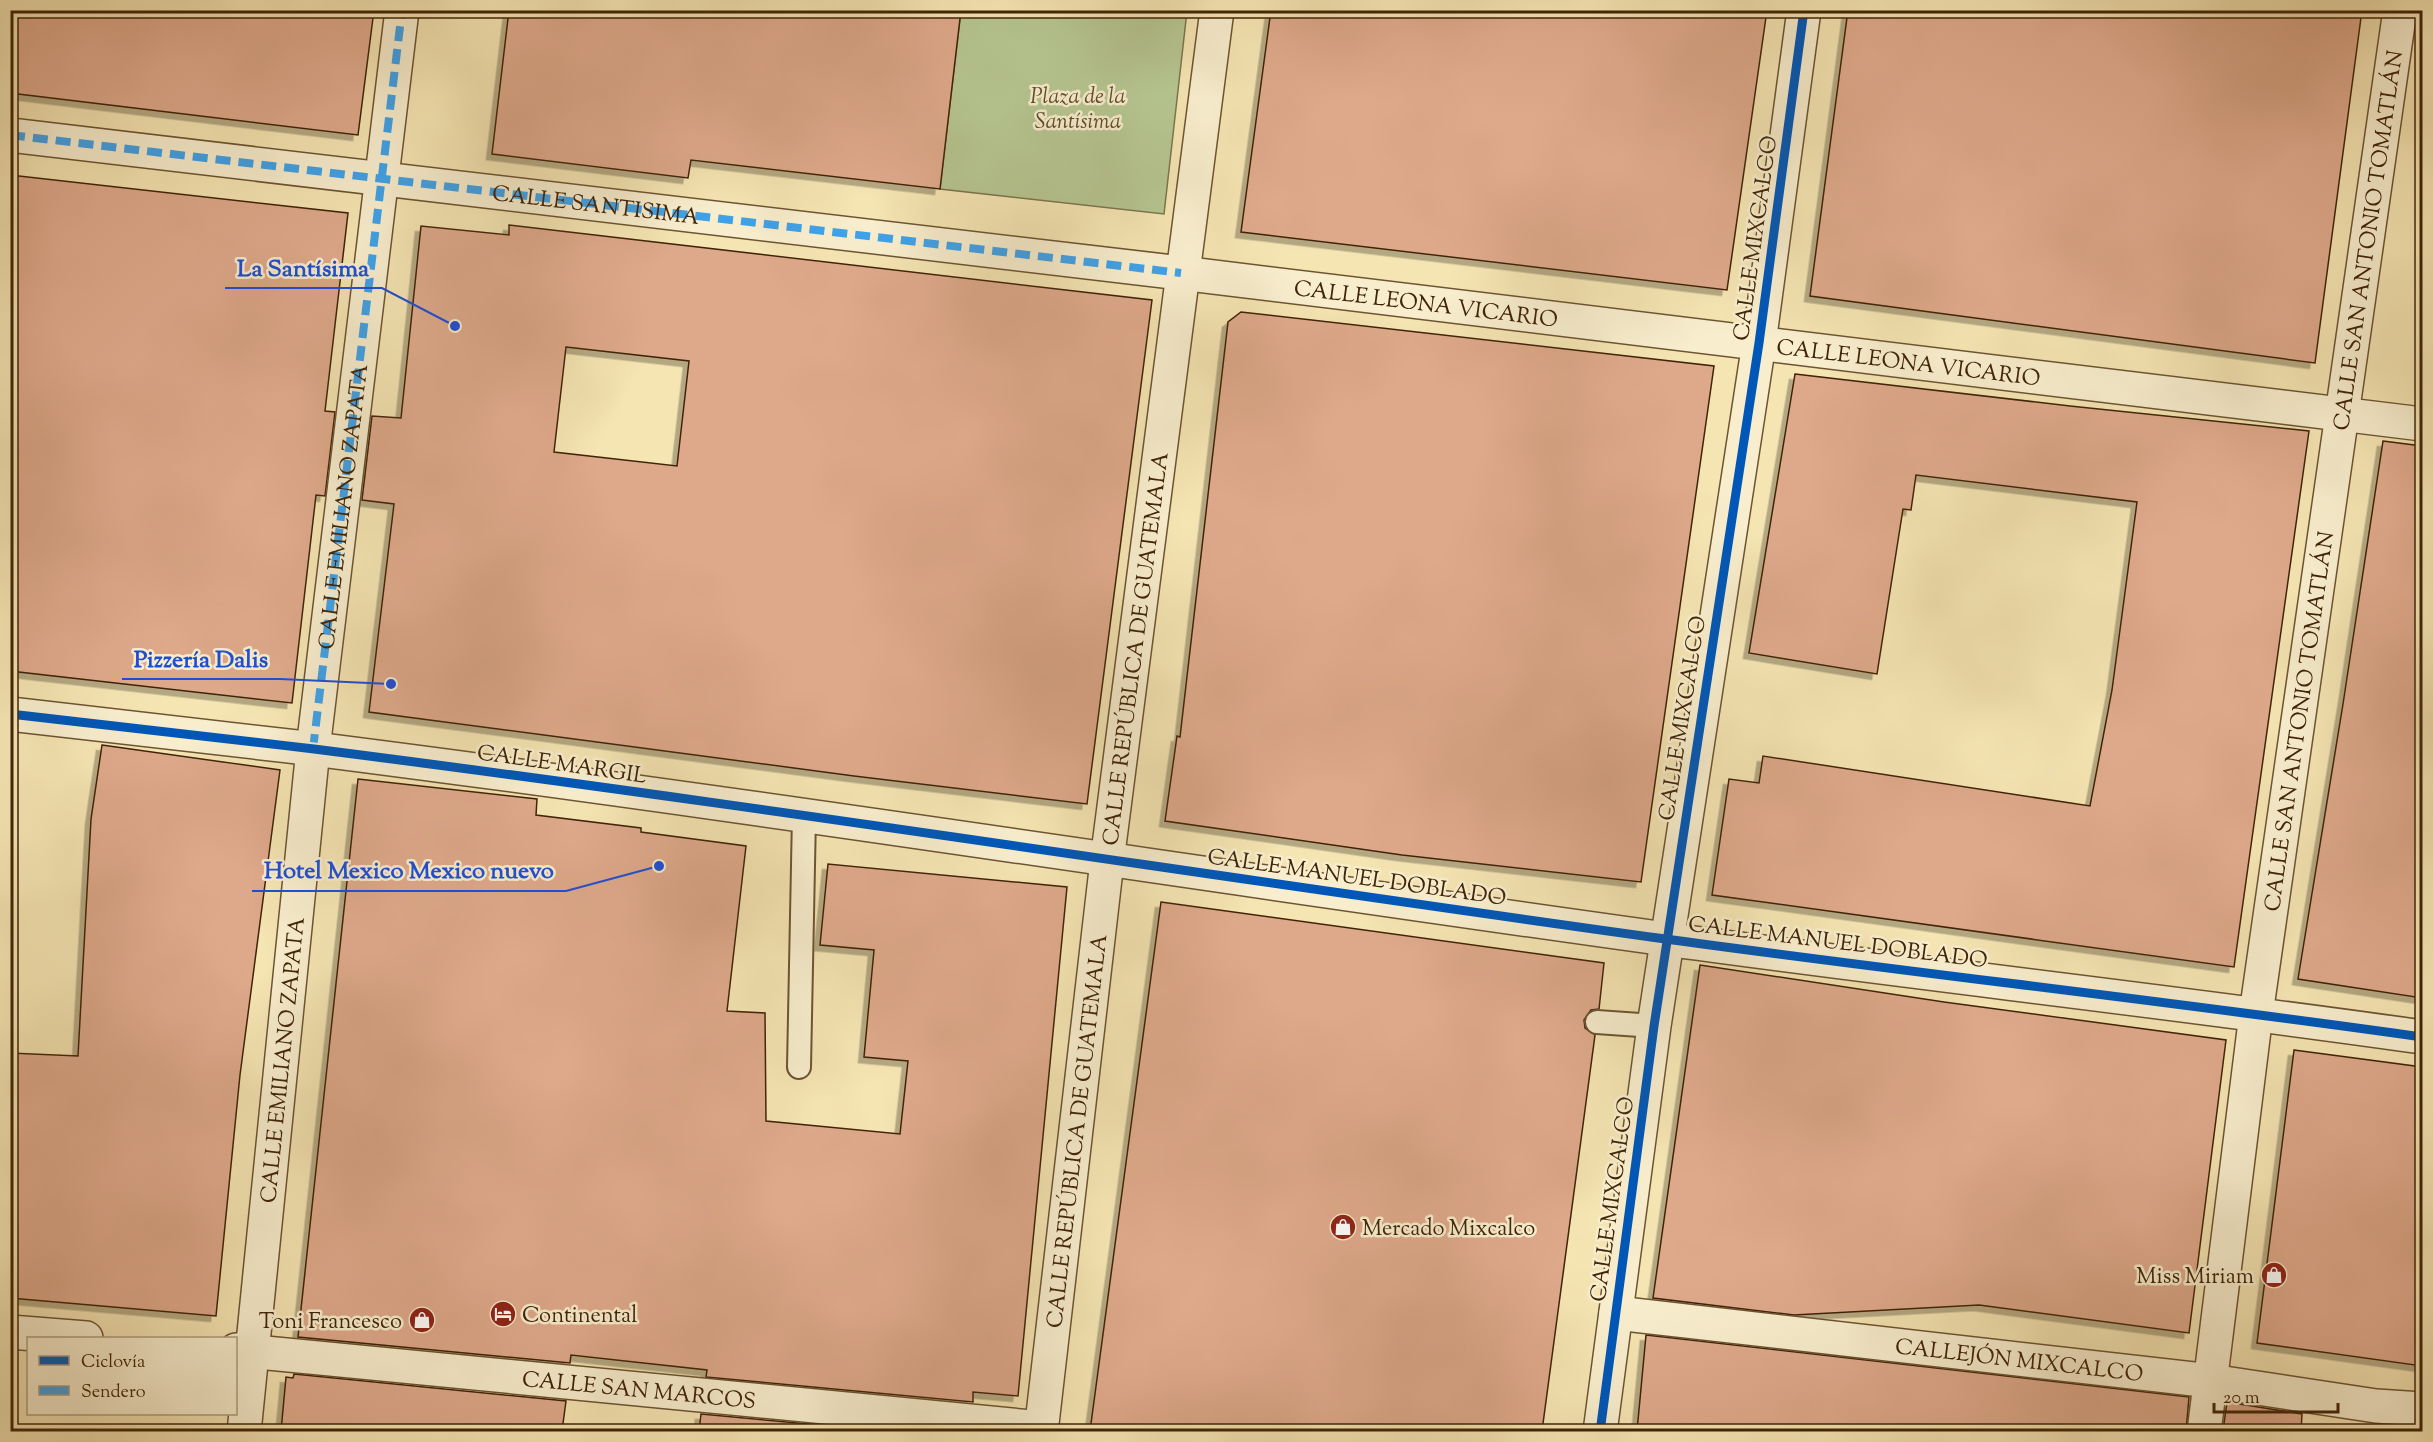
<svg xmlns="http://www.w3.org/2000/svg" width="2433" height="1442" font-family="'Sorts Mill Goudy',serif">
	<defs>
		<filter id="shadow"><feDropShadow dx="-5.5" dy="5.5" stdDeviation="0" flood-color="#0004"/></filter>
	</defs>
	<rect width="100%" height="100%" fill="#f5e5b3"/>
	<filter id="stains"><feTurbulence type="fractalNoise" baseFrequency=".00333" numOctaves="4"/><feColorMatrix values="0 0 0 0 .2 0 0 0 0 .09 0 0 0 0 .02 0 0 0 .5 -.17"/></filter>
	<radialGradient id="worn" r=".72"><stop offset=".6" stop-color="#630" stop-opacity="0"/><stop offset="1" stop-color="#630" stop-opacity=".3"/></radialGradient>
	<polygon fill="#b6c691" stroke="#7b754c" stroke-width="1.5" points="961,11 1187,11 1164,214 940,189"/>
	<g fill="#dea98b" stroke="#402407" stroke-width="1.5" fill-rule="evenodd" filter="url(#shadow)">
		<polygon points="10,10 374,10 358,135 10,93"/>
		<polygon points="509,10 961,10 940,189 691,160 688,178 492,154"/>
		<polygon points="1271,10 1767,10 1727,290 1241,232"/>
		<polygon points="1848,10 2362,10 2315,363 1810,296"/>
		<polygon points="10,175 348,213 325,411 335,412 325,496 316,495 292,703 10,671"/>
		<path d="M509,225L1152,300L1087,804L854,776L369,712L394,504L362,500L372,416L401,418L421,226L509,235ZM566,347L689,361L677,466L554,452Z"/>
		<polygon points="1241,312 1714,366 1641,882 1402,855 1165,821 1177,736 1180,737 1228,322"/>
		<polygon points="1795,374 2070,406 2309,431 2234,967 1712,895 1729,779 1759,783 1763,756 2090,806 2112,690 2137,502 1916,475 1911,510 1903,509 1877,674 1749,653"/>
		<polygon points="2383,441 2422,446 2422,998 2298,979 2343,704"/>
		<polygon points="102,745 280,770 240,1075 216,1316 10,1298 10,1053 78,1056 91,819"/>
		<polygon points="358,779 537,799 536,815 641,828 641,832 746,846 727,1011 765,1013 766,1121 900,1134 908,1061 864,1057 874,950 820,945 828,864 1067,887 1018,1396 973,1392 973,1402 706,1377 707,1370 571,1355 570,1363 298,1337"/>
		<polygon points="1161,902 1604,963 1599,1009 1591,1010 1584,1020 1585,1028 1595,1035 1542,1431 1090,1431"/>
		<polygon points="1700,965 1944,1002 2226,1040 2189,1333 1979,1305 1794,1315 1653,1298"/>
		<polygon points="2294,1050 2422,1067 2422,1366 2257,1343"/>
		<polygon points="1646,1335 2189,1397 2186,1431 1637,1431"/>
		<polygon points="294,1374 566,1401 562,1431 281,1431 286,1377 293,1378"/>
		<polygon points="2227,1402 2302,1414 2301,1431 2223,1431"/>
		<polygon points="701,1414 884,1431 699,1431"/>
	</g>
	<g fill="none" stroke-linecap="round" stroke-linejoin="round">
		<g stroke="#6d5432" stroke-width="26">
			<g id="lane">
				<polyline points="1597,1022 1654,1026"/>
				<polyline points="799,1067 804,815"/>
			</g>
		</g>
		<g stroke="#6d5432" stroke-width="36">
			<g id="street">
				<path id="s1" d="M10,135L1181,273L2422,424"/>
				<path d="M10,714C112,726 213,737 314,749C763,806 1210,876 1658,938C1913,973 2168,1001 2422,1037"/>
				<path id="s2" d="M1616,1313L2211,1381L2376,1406L2422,1409"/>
				<polyline points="10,1332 86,1338"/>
				<path id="s3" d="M236,1350L1042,1428"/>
				<path id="s4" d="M244,1432L313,749L402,10"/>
				<path id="s5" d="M1041,1432L1107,861L1217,10"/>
				<polyline points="1600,1432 1654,1026 1759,343 1804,10"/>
				<path id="s6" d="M2204,1432L2256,1014L2400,10"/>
			</g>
		</g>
		<use href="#lane" stroke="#f8eece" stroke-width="22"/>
		<use href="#street" stroke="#f8eece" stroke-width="33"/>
		<g stroke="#3fa2e9" stroke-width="8" stroke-dasharray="15 8" stroke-linecap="butt">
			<path id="s7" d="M10,135L1181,273"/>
			<path id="s8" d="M313,749L402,10"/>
		</g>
		<g stroke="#f8eece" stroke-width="13">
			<g id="cycleway">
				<path d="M10,714C112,726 213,737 314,749C763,806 1210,876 1658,938C1913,973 2168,1001 2422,1037"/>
				<polyline points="1600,1432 1654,1026 1759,343 1804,10"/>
			</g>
		</g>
		<use href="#cycleway" stroke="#0057b8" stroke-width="9"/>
	</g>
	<defs>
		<g id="shop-disc" transform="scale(1.35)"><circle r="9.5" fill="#8f2418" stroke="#f8eece"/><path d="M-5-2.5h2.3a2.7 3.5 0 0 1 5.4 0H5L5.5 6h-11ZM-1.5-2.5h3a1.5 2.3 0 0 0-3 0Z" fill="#fff"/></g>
		<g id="hotel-disc" transform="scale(1.35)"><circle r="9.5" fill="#8f2418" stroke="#f8eece"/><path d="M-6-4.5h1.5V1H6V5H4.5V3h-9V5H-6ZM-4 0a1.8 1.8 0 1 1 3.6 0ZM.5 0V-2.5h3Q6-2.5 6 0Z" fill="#fff"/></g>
	</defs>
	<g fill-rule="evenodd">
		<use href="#shop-disc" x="1343" y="1227"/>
		<use href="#shop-disc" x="2274" y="1275"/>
		<use href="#hotel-disc" x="503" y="1314"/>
		<use href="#shop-disc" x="422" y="1320"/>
	</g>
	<g text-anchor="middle" stroke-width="5" stroke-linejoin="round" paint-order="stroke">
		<g font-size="22" font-style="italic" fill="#5e4c2a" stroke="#f8eece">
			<text x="1078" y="103">Plaza de la<tspan x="1078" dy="25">Santísima</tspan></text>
		</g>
		<g font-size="22" fill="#402407" stroke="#f8eece">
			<text dy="8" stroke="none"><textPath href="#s7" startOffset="590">CALLE SANTISIMA</textPath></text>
			<text transform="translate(1754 238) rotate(-82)" y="8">CALLE MIXCALCO</text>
			<text dy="8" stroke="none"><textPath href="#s6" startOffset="1203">CALLE SAN ANTONIO TOMATLÁN</textPath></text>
			<text dy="8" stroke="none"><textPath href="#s1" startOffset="1426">CALLE LEONA VICARIO</textPath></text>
			<text dy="8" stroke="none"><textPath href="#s1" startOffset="1912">CALLE LEONA VICARIO</textPath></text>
			<text dy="8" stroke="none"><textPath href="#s8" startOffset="244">CALLE EMILIANO ZAPATA</textPath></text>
			<text dy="8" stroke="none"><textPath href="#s5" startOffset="789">CALLE REPÚBLICA DE GUATEMALA</textPath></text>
			<text transform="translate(1681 718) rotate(-81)" y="8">CALLE MIXCALCO</text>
			<text dy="8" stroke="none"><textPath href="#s6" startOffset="717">CALLE SAN ANTONIO TOMATLÁN</textPath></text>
			<text transform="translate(562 763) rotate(8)" y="8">CALLE MARGIL</text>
			<text transform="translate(1357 876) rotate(8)" y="8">CALLE MANUEL DOBLADO</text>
			<text transform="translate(1838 941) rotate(7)" y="8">CALLE MANUEL DOBLADO</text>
			<text dy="8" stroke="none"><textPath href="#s4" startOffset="374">CALLE EMILIANO ZAPATA</textPath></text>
			<text dy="8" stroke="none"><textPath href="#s5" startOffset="303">CALLE REPÚBLICA DE GUATEMALA</textPath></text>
			<text transform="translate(1611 1199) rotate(-82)" y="8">CALLE MIXCALCO</text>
			<text dy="8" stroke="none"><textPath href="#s2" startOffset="406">CALLEJÓN MIXCALCO</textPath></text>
			<text dy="8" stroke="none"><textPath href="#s3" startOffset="405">CALLE SAN MARCOS</textPath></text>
		</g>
		<g font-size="22" fill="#402407" stroke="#f8eece" text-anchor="start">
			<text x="1362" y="1235">Mercado Mixcalco</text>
			<text x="2254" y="1283" text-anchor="end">Miss Miriam</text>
			<text x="522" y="1322">Continental</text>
			<text x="402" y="1328" text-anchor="end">Toni Francesco</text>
		</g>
	</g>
	<path fill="none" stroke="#1d4ed8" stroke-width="2" d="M455 326L382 288H225M391 684L280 679H122M659 866L566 891H252"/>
	<g fill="#1d4ed8" stroke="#f8eece" stroke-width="2">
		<circle cx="455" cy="326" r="6"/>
		<circle cx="391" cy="684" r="6"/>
		<circle cx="659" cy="866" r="6"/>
	</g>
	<g font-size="24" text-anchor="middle" font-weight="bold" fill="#1d4ed8" stroke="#f8eece" stroke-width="5" stroke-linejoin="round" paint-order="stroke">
		<text x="303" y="276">La Santísima</text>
		<text x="201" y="667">Pizzería Dalis</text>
		<text x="409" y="878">Hotel Mexico Mexico nuevo</text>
	</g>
	<rect width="2433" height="1442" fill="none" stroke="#f5e5b3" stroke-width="36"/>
	<rect x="12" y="12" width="2409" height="1418" fill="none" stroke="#402407" stroke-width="3"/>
	<rect x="18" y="18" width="2397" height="1406" fill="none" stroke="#402407" stroke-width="1.5"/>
	<rect x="27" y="1337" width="210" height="78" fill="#f8eece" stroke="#ae9d7e" stroke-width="1.5"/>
	<rect x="39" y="1356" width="30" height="9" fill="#0057b8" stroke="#ae9d7e" stroke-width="1.5"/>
	<text x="81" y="1367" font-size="18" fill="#402407">Ciclovía</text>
	<rect x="39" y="1386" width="30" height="9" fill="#3fa2e9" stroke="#ae9d7e" stroke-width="1.5"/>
	<text x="81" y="1397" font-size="18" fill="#402407">Sendero</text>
	<path d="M2214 1403v9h124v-9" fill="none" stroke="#402407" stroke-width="3"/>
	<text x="2223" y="1403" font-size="18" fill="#402407" stroke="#f8eece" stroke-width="4.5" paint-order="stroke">20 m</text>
	<rect width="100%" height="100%" filter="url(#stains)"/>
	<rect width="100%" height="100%" fill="url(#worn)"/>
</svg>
